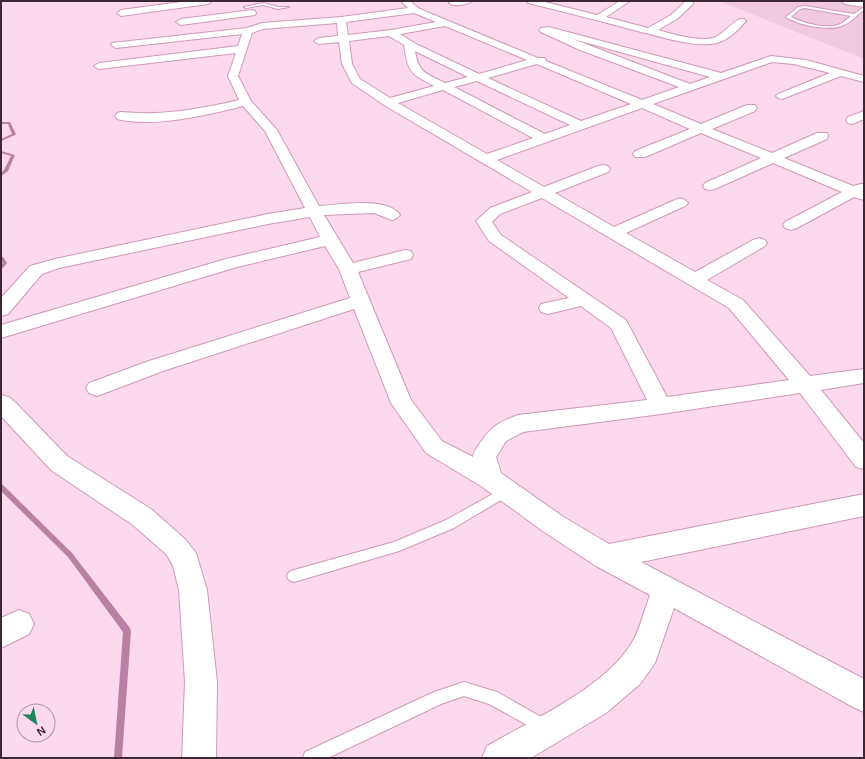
<svg xmlns="http://www.w3.org/2000/svg" width="865" height="759" font-family="Helvetica,sans-serif">
	<rect width="100%" height="100%" fill="#fdd9ed"/>
	<polygon fill="#f1cae0" points="719,1 864,1 864,59"/>
	<g fill="none" stroke-linecap="round" stroke-linejoin="round">
		<g fill="#b881a1" fill-rule="evenodd">
			<polygon points="1,122 10,122 16,134 15,135 1,141 1,139 12,134 8,124 1,124"/>
			<polygon points="1,151 15,155 8,171 1,176 1,173 4,170 11,156 1,153"/>
			<polygon points="1,257 3,257 7,263 3,268 1,268 1,264 3,263 1,261"/>
			<polygon points="1,484 3,485 72,553 130,628 131,631 122,758 114,758 123,632 68,557 1,491"/>
		</g>
		<g stroke="#cf98b7" stroke-width="2">
			<g id="lane">
				<polygon points="263,3 278,7 289,7 278,9 263,5 246,8 244,7"/>
				<path d="M805,6L854,14L864,7V10C857,15 851,22 844,25C831,32 797,25 786,17L798,7ZM805,8L851,16C847,19 843,23 838,25C825,29 803,23 791,17L800,9Z"/>
				<polygon points="507,486 511,488 513,491 511,494 454,528 399,551 294,582 289,580 287,576 289,572 294,570 394,542 446,520"/>
				<polygon points="464,682 497,692 550,722 553,727 550,732 545,735 540,732 489,704 464,696 441,704 328,758 303,758 305,752 434,692"/>
			</g>
		</g>
		<g stroke="#cf98b7" stroke-width="2">
			<g id="street">
				<polygon points="189,1 212,1 208,4 121,16 117,13 121,10"/>
				<path d="M401,1H410L418,8L427,12L538,58H545L546,61L642,100L679,87L580,50L541,32L539,30L541,28L549,27L721,73L771,56L806,60L864,76V82L841,76L782,99L778,98L776,96L778,94L830,73L794,64L772,62L653,104L701,124L747,105H755L757,108L755,111L712,129L772,153L817,133H827L828,136L827,139L784,158L853,186L861,184H864V200L854,197L797,228L791,230L785,228L783,225L785,222L842,192L773,163L715,189L710,190L705,189L703,186L705,183L761,158L701,133L645,157H635L633,154L635,151L690,129L642,108L497,160L544,187L598,166L603,165L608,166L610,169L608,172L555,193L614,227L675,200L680,198L685,200L688,203L685,206L626,233L695,272L753,240L759,238L765,240L767,243L765,246L707,280L743,300L810,376L864,369V383L821,390L864,443V469L856,467L800,393L661,414L523,432L506,441L496,457L501,473L562,516L609,544L864,494V516L641,562L864,679V712L853,707L674,608L655,663L640,684L606,713L531,758H482L487,746C532,720 604,688 631,644C640,631 644,610 650,595L596,566L544,532L481,486L426,453L391,403L354,309L163,371L97,396L89,393L86,388L89,383L149,361L350,298L339,269L325,246L237,267L1,338V325L226,259L320,237L310,217L268,224L59,268L42,274L8,314L1,316V298L30,266L55,259L268,214L305,208L265,131L243,106C208,115 153,128 117,119L115,116L117,113L121,112C161,116 201,109 239,100L228,76L236,53L99,69L94,66L99,63L238,46L242,34L116,48L111,45L112,43L247,28L262,23L341,17L408,8ZM414,13L436,22L391,30L348,35L346,22ZM337,23L338,36L319,38L314,41L319,44L339,42L342,64L352,83L384,105L532,192L490,208L476,221L489,241L569,298L541,304L539,308L541,312L548,314L581,306L611,328L647,400L518,415C499,422 491,427 480,443C477,448 473,452 473,457L442,441L411,400L358,272L411,259L413,255L411,251L405,250L353,263L324,215L374,213L392,220L397,218L400,215C387,196 340,205 319,206L277,130L251,101L238,76L252,33L263,29ZM445,26L527,60L479,74L416,44L400,34ZM389,36L404,45C408,73 410,73 434,86L390,98L360,79L352,64L349,41ZM573,39L710,77L690,84ZM415,51L468,77L445,83C426,73 419,74 415,51ZM537,64L631,104L581,121L488,78ZM477,81L570,125L545,134L454,87ZM443,90L533,138L487,154L398,103ZM542,198L729,308L789,380L667,397L626,320L501,235L492,222L500,214Z"/>
				<path d="M451,1H472C467,5 454,7 449,3Z"/>
				<path d="M527,1H541L597,15L620,1H630L606,17L648,28L671,15L686,1H694L693,4L677,19L658,30C672,34 698,42 713,38C724,35 735,17 744,19L746,21C737,32 725,43 711,44C688,46 663,37 641,32C604,22 566,12 528,3Z"/>
				<polygon points="841,1 864,1 864,7 845,4"/>
				<polygon points="252,10 255,11 256,13 255,15 181,25 176,22 181,19"/>
				<polygon points="864,111 864,119 852,124 848,123 846,120 848,117"/>
				<polygon points="1,395 9,397 16,403 67,456 151,509 185,539 196,553 207,590 217,682 216,758 182,758 185,682 179,590 173,566 167,555 133,525 51,470 1,416"/>
				<polygon points="19,610 29,614 34,624 29,634 1,648 1,618"/>
			</g>
		</g>
		<use href="#lane" fill="#fff" fill-rule="evenodd"/>
		<use href="#street" fill="#fff" fill-rule="evenodd"/>
	</g>
	<rect width="865" height="759" fill="none" stroke="#3d2734" stroke-width="4"/>
	<g transform="translate(36 723) rotate(147)"><circle r="19" fill="#fdd9ed" stroke="#b092a3"/>
	<path d="M0-3L7 15L0 10L-7 15Z" fill="#1f8661"/>
	<text y="-6" font-size="11" font-weight="bold" text-anchor="middle" fill="#3d2734">N</text>
	</g>
</svg>
